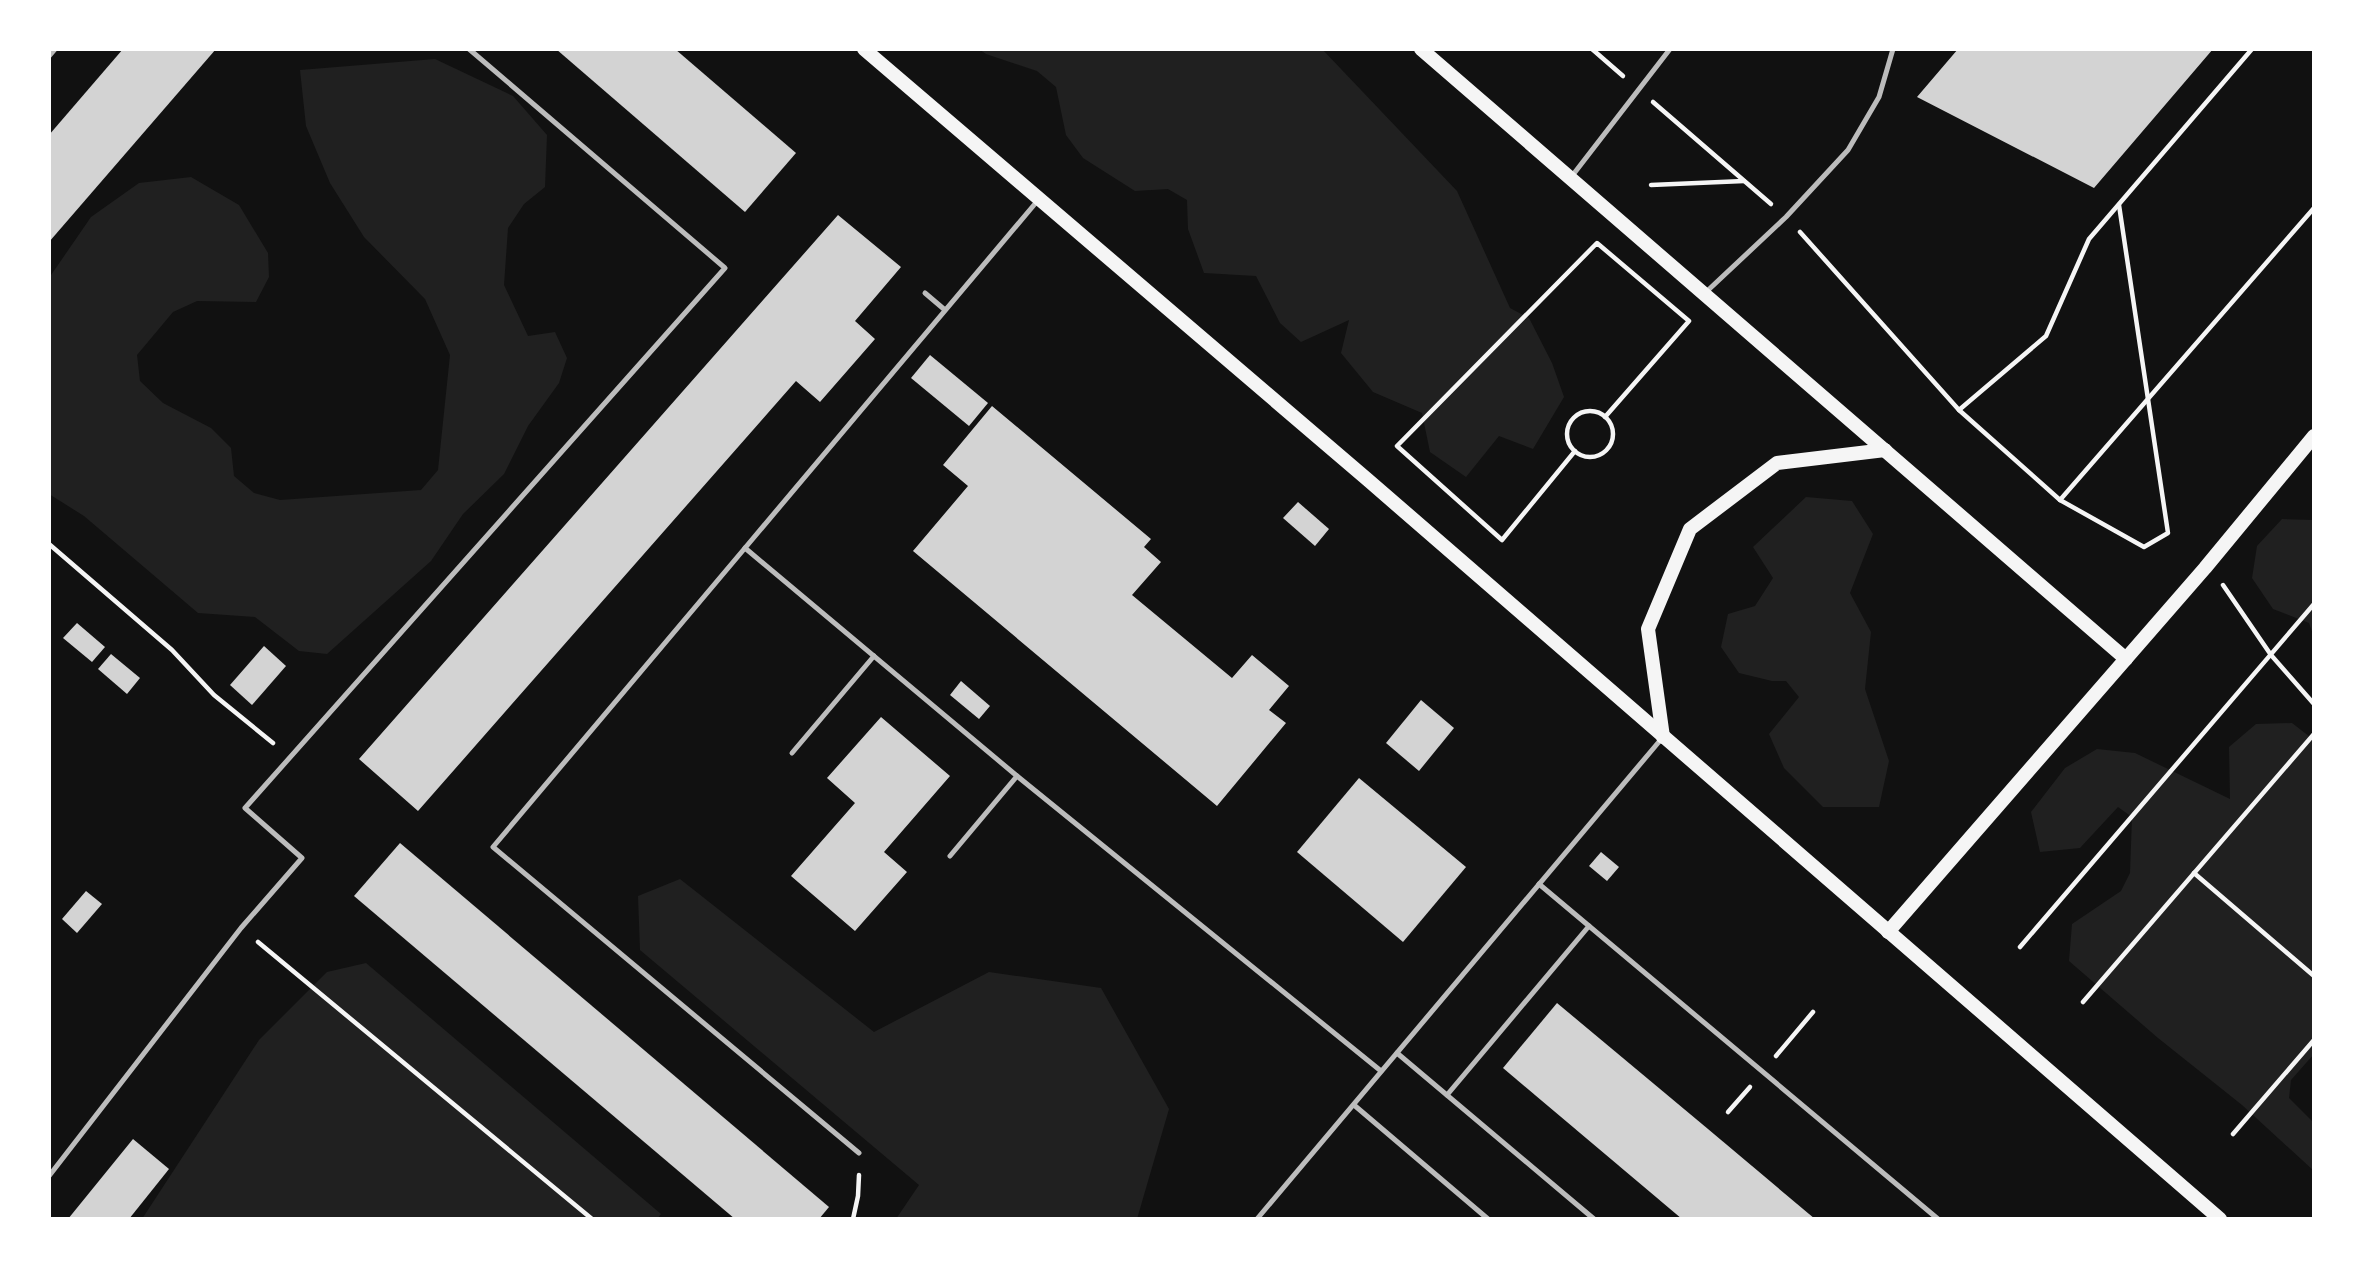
<svg xmlns="http://www.w3.org/2000/svg" width="2363" height="1268" font-family="'Golos Text',sans-serif">
	<rect width="100%" height="100%" fill="#111"/>
	<g fill="#202020">
		<polygon points="979,49 1322,49 1457,191 1510,308 1529,318 1552,363 1564,397 1533,449 1499,436 1466,477 1430,452 1422,413 1373,392 1341,353 1349,320 1301,342 1280,323 1256,276 1204,273 1188,229 1187,200 1168,189 1135,191 1083,158 1066,135 1056,87 1037,71 986,54"/>
		<polygon points="435,59 513,96 547,135 545,187 524,204 508,228 504,285 528,336 555,332 567,358 559,383 528,426 504,474 463,514 431,561 327,654 299,651 255,617 198,613 84,516 49,494 49,278 91,217 139,183 191,177 239,205 268,253 269,277 256,302 197,301 173,312 137,355 140,381 163,403 211,428 231,448 234,476 254,493 280,500 421,490 438,470 450,355 425,299 364,237 330,183 306,126 300,70"/>
		<polygon points="1806,497 1852,501 1873,534 1850,593 1871,632 1865,689 1889,761 1879,807 1823,807 1784,768 1769,734 1799,697 1786,681 1772,681 1739,673 1721,647 1728,614 1755,606 1773,578 1753,547"/>
		<polygon points="2282,519 2314,520 2314,637 2309,623 2273,609 2252,578 2257,546"/>
		<polygon points="2292,723 2314,740 2314,1054 2291,1080 2289,1098 2314,1123 2314,1171 2242,1105 2158,1038 2069,961 2072,924 2121,891 2130,873 2132,817 2118,807 2080,848 2040,852 2031,812 2065,768 2097,749 2135,753 2230,799 2229,747 2256,724"/>
		<polygon points="680,879 874,1032 989,972 1101,988 1169,1109 1137,1219 896,1219 919,1185 640,950 638,896"/>
		<polygon points="366,963 661,1214 657,1219 142,1219 259,1040 327,972"/>
	</g>
	<g fill="#d3d3d3">
		<polygon points="123,49 216,49 49,242 49,135"/>
		<polygon points="556,49 675,49 796,153 745,212"/>
		<polygon points="1958,49 2044,49 2047,51 2048,49 2213,49 2094,188 1917,97"/>
		<polygon points="838,215 901,267 855,321 875,339 820,402 796,381 418,811 359,759"/>
		<polygon points="930,355 988,403 969,426 911,378"/>
		<polygon points="992,406 1151,539 1144,547 1161,562 1132,595 1232,678 1252,655 1289,686 1269,710 1286,723 1217,806 913,551 968,486 943,465"/>
		<polygon points="1298,502 1329,529 1315,546 1283,518"/>
		<polygon points="77,623 105,647 92,662 63,638"/>
		<polygon points="264,646 286,666 252,705 230,685"/>
		<polygon points="111,654 140,678 127,694 98,669"/>
		<polygon points="961,681 990,706 979,719 950,695"/>
		<polygon points="1421,700 1454,728 1419,771 1386,743"/>
		<polygon points="881,717 950,776 884,852 907,872 855,931 791,876 855,803 827,778"/>
		<polygon points="1359,778 1466,867 1403,942 1297,852"/>
		<polygon points="400,843 829,1207 819,1219 735,1219 354,896"/>
		<polygon points="1601,852 1619,867 1607,881 1589,866"/>
		<polygon points="86,891 102,904 77,933 62,919"/>
		<polygon points="1557,1003 1708,1129 1815,1219 1682,1219 1503,1068"/>
		<polygon points="133,1139 169,1169 129,1219 68,1219"/>
	</g>
	<g fill="none" stroke-linecap="round" stroke-linejoin="round">
		<g stroke="#f5f5f5" stroke-width="4.5">
			<polyline points="1592,49 1623,76"/>
			<polyline points="1653,102 1771,204"/>
			<polyline points="1651,185 1744,181"/>
			<polyline points="1800,232 1959,410 2046,336 2089,239 2252,49"/>
			<polyline points="1959,410 2060,500 2144,547 2168,533 2119,205"/>
			<circle cx="1590" cy="434" r="23"/>
			<polyline points="1575,451 1502,540 1397,446 1597,243 1689,321 1605,417"/>
			<polyline points="2060,500 2314,208"/>
			<polyline points="49,544 172,650 214,695 273,743"/>
			<polyline points="2223,585 2271,655 2314,704"/>
			<polyline points="2194,873 2314,976"/>
			<polyline points="258,942 592,1219"/>
			<polyline points="2020,947 2314,604"/>
			<polyline points="2083,1002 2314,734"/>
			<polyline points="1776,1056 1813,1012"/>
			<polyline points="1728,1112 1750,1087"/>
			<polyline points="2233,1134 2314,1040"/>
			<polyline points="853,1219 858,1196 859,1175"/>
		</g>
		<g stroke="#bcbcbc" stroke-width="5">
			<polyline points="49,56 55,49"/>
			<polyline points="1572,176 1670,49"/>
			<polyline points="1039,199 745,548 1017,776 1381,1071"/>
			<polyline points="925,293 945,310"/>
			<polyline points="1704,294 1786,217 1848,150 1879,97 1893,49"/>
			<polyline points="745,548 493,847 859,1153"/>
			<polyline points="792,753 874,656"/>
			<polyline points="950,856 1017,776"/>
			<polyline points="1539,884 1938,1219"/>
			<polyline points="1397,1053 1594,1219"/>
			<polyline points="1447,1095 1589,926"/>
			<polyline points="1354,1105 1488,1219"/>
			<polyline points="49,1176 241,928 302,858 245,808 725,268 469,49"/>
			<polyline points="1257,1219 1663,737"/>
		</g>
		<g stroke="#f5f5f5" stroke-width="14">
			<polyline points="864,49 1368,480 2220,1219"/>
			<polyline points="1421,49 2126,659"/>
			<polyline points="1663,737 1648,629 1690,529 1777,463 1885,450"/>
			<polyline points="1888,932 2205,568 2314,436"/>
		</g>
	</g>
	<rect width="2363" height="1268" fill="none" stroke="#ffffff" stroke-width="102"/>
</svg>
